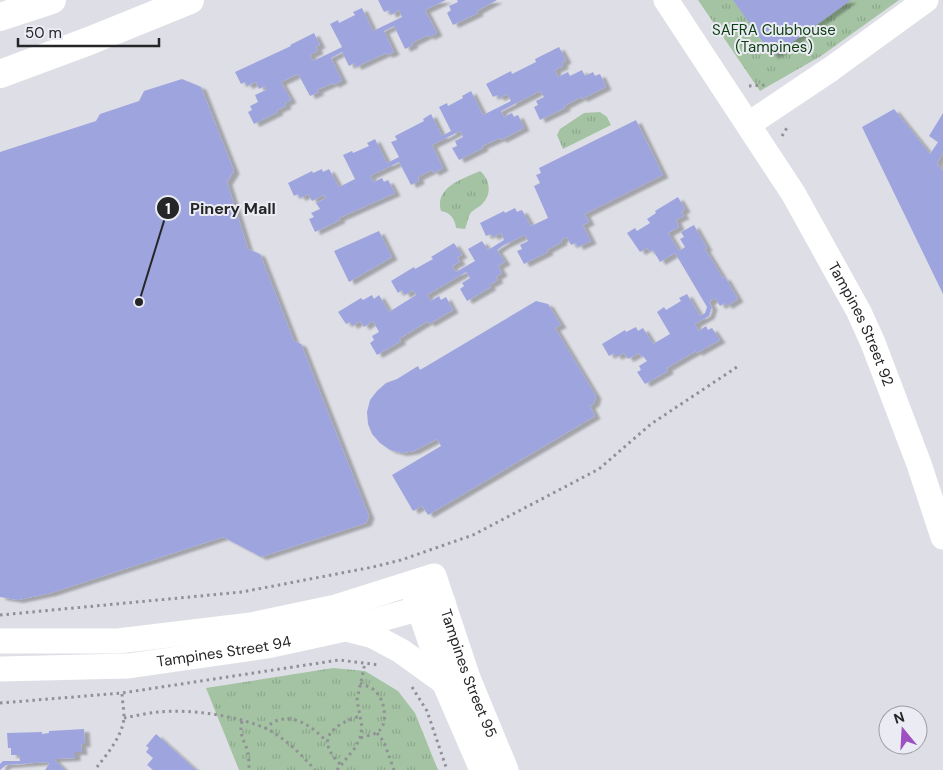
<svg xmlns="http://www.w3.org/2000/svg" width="943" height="770" font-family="'DM Sans',sans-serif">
	<defs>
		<pattern id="grass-tufts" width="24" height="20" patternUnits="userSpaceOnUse" patternTransform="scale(1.25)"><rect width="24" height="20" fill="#a3c3a2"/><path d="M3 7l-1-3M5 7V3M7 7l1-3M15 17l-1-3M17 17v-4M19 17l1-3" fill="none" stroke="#8ca78c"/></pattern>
		<filter id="shadow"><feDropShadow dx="5.5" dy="3" stdDeviation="1" flood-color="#0004"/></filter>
	</defs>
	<rect width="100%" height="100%" fill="#dedfe6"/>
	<g fill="url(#grass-tufts)">
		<polygon points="698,0 899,0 821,56 760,91"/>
		<polygon points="600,112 607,117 611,125 563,149 557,135 560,129 584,113"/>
		<path d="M480,171C490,179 492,194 483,203C479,208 473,209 470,214C468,218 467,224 465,229L456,228C455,219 450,212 441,211C434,187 463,179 480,171Z"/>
		<polygon points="333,668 365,671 398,691 415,713 438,770 239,770 206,688"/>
	</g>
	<g fill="#9ea5de" filter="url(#shadow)">
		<polygon points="378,0 446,0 425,10 437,33 429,37 428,35 412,43 413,45 405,49 394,26 384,31 394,52 387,55 386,53 356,67 354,63 349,66 342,52 331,58 342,80 334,85 333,83 317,90 319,92 310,96 298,74 281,82 291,100 285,103 286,106 277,110 278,112 254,124 248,112 252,110 250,106 258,102 255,95 266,90 265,86 259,89 256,82 247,86 245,82 241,84 235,72 291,46 290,45 314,33 320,45 316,47 318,51 310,55 313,61 334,51 342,47 330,24 338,20 339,23 355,15 353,12 362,8 373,31 402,17 399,10 391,15 389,10 384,12"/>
		<polygon points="457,0 497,0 477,11 478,13 453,25 447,13 451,10 449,6 458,2"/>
		<polygon points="733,0 851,0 773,56"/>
		<polygon points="559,47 566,60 562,63 563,66 555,70 558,77 568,72 570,76 582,70 585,76 593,72 595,76 600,74 606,87 582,99 581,97 564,106 565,108 540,120 534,107 538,105 536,101 544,97 540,91 501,111 504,117 512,113 514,117 518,115 524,128 501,140 500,138 482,146 483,148 459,160 452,148 457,146 455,141 463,137 460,131 432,145 443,168 434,173 432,170 418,177 419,181 411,185 399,162 370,176 374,182 382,178 384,182 388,180 395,193 339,218 340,220 315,232 309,219 314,217 311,213 320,209 316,203 326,198 324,195 312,201 308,194 300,198 298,194 294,196 288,183 312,171 313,173 322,169 323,172 329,169 339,187 355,179 343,155 352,151 353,153 369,146 367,143 375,139 387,163 399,157 391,142 397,140 395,136 424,121 423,119 431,114 442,136 451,131 439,107 447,103 448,106 463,98 462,96 471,91 483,115 511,101 507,94 499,98 497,95 493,97 486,84 511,71 512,74 536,62 535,59"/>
		<polygon points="182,79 201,87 234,171 227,182 248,249 260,254 294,341 301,344 369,516 366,523 261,557 223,537 51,593 18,600 0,597 0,152 96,121 100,114 139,101 144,91"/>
		<polygon points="894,109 930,154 938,142 929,136 943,113 943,153 937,163 943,171 943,294 862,127"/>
		<polygon points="636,120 663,175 585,214 589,222 583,225 591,241 578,247 576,243 571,245 567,237 561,240 562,242 547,250 548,252 524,264 517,251 522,249 520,245 528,241 525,235 504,245 497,250 505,262 498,266 502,273 496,277 498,280 489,285 491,287 467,301 460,289 464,286 462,283 470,278 466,272 427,295 431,301 439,296 441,300 446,297 453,310 429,324 428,321 399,339 401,341 377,355 370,343 374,340 372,336 379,332 373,321 364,327 360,321 352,326 350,322 346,324 338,312 361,298 363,300 372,295 374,299 379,295 389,312 416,295 413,290 405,295 402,290 398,293 391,281 414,267 415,269 433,259 431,257 454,243 462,255 457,257 460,262 452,266 456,272 475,261 468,249 482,241 488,250 504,240 501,233 493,237 491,234 486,236 480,223 504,211 505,213 515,208 517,212 522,210 531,226 548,218 534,186 540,183 536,175 541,173 539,168"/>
		<polygon points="678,197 685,209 681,212 684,216 676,220 679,227 668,233 679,251 685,247 680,239 684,237 681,232 694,225 707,248 705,249 723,278 725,277 738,299 727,306 725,303 720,306 715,298 709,302 712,307 709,316 695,324 699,331 706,326 708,330 712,328 720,340 697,353 696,351 667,368 668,371 645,384 637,372 641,370 639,366 647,361 643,356 641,357 639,353 628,359 624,353 616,357 614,353 609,356 602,344 625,330 626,332 636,327 638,331 643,328 653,344 670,334 657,312 664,307 666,310 681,301 679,298 687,294 700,316 705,313 707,307 675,253 660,262 653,250 650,252 647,248 640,252 627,233 635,228 637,231 650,223 647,219 656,213 655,211"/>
		<polygon points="379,231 392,257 349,282 334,251"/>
		<polygon points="536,301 548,304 561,325 555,328 596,396 594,403 590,406 595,416 428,515 422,506 413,511 392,475 441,446 437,439 414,451 402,453 390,450 380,443 372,434 368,424 367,412 370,400 377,391 386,383 397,379 418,366 420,370"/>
		<polygon points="84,729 85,744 81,744 82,752 75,752 75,758 54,759 65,770 45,770 49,764 47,762 6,765 0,770 0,764 3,761 20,761 19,755 11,755 11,748 8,748 7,733 42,732 42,734 49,733 49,731"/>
		<polygon points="156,734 196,770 153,770 147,765 153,758 146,752 149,748 146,746"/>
	</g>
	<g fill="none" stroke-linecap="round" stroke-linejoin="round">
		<g stroke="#909196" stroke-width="3" stroke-dasharray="2.5 4" stroke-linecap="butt">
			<polyline points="749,86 764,85 768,84"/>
			<polyline points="782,136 788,126"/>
			<polyline points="0,615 242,592 373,567 401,560 473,535 599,469 651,424 737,367"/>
			<path d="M360,683C364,685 371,687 374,690C385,698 390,726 376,733C372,735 365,736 360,738"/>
			<polyline points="412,687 427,711 447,770"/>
			<polyline points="0,703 122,693 339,660 379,665"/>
			<path d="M124,718C135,716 147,713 158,712C191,709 234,715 265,728C284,737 301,754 315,770"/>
			<path d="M242,721C239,733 243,739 247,749C249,756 249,763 249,770"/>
			<path d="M265,729C285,707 312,725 327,742"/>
			<polyline points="377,733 384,742 394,770"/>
			<path d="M340,764C314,738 333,725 360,716"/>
			<path d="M97,767C108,753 123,735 124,717C124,709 122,700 122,693"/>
			<polyline points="337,770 355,748 360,738 362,727 357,700 365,663"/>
		</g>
		<g stroke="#fff" stroke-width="25">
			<path id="s1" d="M666,0L793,193L859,312L873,343L919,464L943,537"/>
			<polyline points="749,124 831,69 926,0"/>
			<polyline points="414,593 444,682 482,770"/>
			<polyline points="346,629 373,636 401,651 444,682"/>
			<path id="s2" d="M0,641H118L251,625L336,607L434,576L468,678L506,770"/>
			<path id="s3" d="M0,669L128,666L267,646L345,629L443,602"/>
		</g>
		<g stroke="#fff" stroke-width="28">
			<polyline points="0,17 52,0"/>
			<polyline points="0,74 89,41 190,0"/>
		</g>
	</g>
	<g text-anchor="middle" stroke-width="4" stroke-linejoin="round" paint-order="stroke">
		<g font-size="15" fill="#0c3e11" stroke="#ebecf3">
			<text x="774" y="35">SAFRA Clubhouse<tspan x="774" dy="17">(Tampines)</tspan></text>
		</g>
		<g font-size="15" fill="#252628" stroke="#ebecf3">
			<text dy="5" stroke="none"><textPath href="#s1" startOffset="379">Tampines Street 92</textPath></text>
			<text dy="5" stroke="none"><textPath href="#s3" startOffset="225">Tampines Street 94</textPath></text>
			<text dy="5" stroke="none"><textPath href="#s2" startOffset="545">Tampines Street 95</textPath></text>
		</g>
	</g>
	<path fill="none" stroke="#252628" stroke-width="2" d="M139 302L168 208"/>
	<g fill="#252628" stroke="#ebecf3" stroke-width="2">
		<circle cx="139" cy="302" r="5"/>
		<circle cx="168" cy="208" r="12"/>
	</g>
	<g font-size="15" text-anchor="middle" font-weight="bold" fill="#fff">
		<text x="168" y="214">1</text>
	</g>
	<g font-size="16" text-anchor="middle" font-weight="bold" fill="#252628" stroke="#ebecf3" stroke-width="4" stroke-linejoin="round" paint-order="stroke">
		<text x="233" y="214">Pinery Mall</text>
	</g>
	<g transform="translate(903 730) rotate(342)"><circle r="24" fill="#ebecf3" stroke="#9c9da2"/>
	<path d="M0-4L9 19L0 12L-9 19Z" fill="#9c50c1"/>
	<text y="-8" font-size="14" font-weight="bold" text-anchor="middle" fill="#252628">N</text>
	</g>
	<path d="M18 38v8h141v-8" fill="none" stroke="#252628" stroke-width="2.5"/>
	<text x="25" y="38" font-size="15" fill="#252628" stroke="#ebecf3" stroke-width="4" paint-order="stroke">50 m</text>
</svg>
